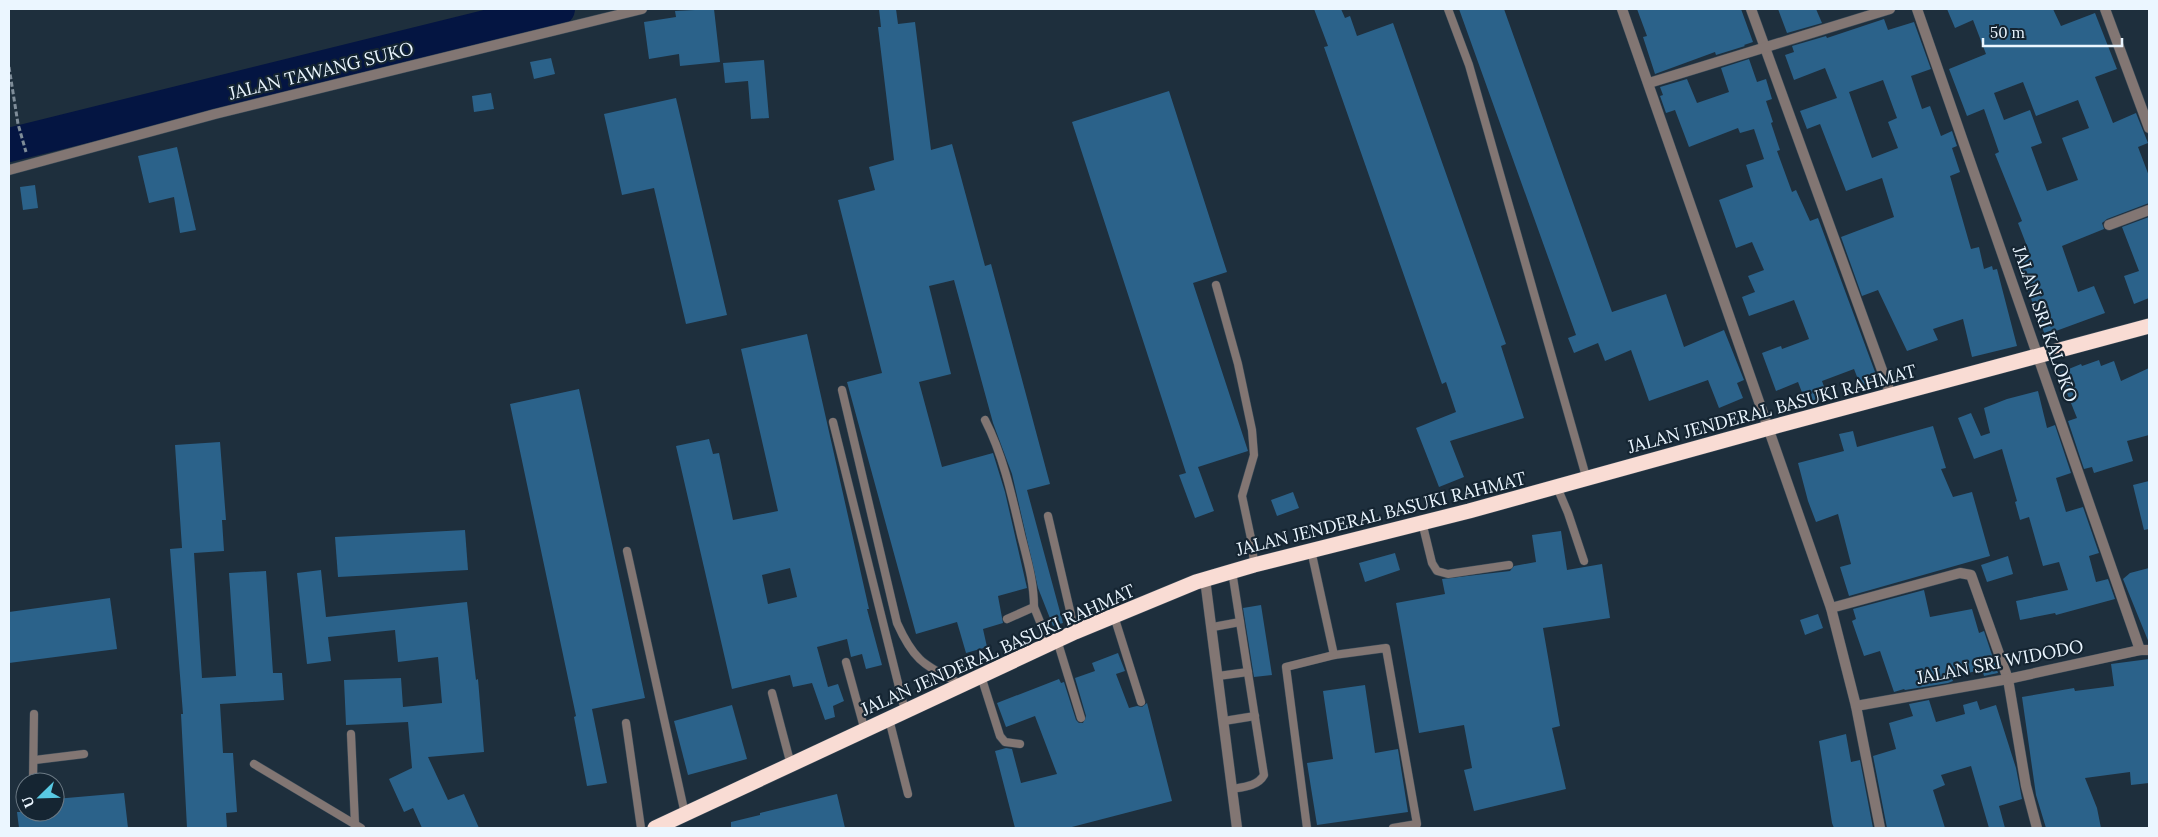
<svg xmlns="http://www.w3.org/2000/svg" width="2158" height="837" font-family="Lora,serif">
	<rect width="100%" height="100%" fill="#1e2f3d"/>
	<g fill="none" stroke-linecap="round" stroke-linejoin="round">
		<polyline stroke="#041542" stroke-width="34" points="9,145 558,9"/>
	</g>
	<g fill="#2b628a" fill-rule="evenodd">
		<polygon points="714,9 720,62 680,66 679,54 649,59 644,22 676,17 675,11"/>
		<polygon points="879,9 896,9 898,24 915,22 931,150 952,144 985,266 991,264 1050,484 1027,490 1063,623 1053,626 1038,588 1012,474 993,423 954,280 929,286 951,374 919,382 942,467 993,453 1005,492 1027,588 998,596 1003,623 983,629 987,647 966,653 957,622 916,634 847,382 882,373 838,200 875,190 869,167 894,160 878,27 881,27"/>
		<polygon points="1314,9 1341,9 1345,18 1350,16 1357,36 1393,23 1506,344 1501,346 1524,418 1450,441 1464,477 1439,487 1416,428 1456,412 1446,382 1442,384 1324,47 1328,46"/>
		<polygon points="1459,9 1504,9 1612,312 1666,294 1684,347 1724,330 1744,380 1737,383 1743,398 1719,408 1708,380 1649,401 1631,350 1605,361 1598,343 1574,353 1568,338 1576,335"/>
		<polygon points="1637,9 1741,9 1753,42 1744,45 1745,46 1716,55 1715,52 1655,74 1643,37 1647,36"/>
		<polygon points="1778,9 1816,9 1822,23 1787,33"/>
		<path d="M1947,9H2053L2061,26L2095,13L2117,69L2095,77L2113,123L2136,113L2148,143L2138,147L2149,176V203L2107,219L2102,223L2104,229L2062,246L2078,292L2094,286L2105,313L2045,335L2016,260L2030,254L2018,223L2022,221L1995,154L1999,152L1984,109L1967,116L1949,69L1986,54L1973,20L1955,28ZM2023,82L2036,116L2078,100L2089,128L2062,138L2078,180L2047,191L2031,147L2042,143L2030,110L2004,120L1994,93Z"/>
		<path d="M1884,19L1888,30L1914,22L1931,69L1911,76L1922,109L1930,106L1941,136L1952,131L1957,146L1952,148L1960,172L1950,176L1971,249L1979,247L1984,269L1992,266L1993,270L1997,269L2017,346L1972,357L1963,319L1933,329L1938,340L1907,351L1878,290L1862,296L1841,237L1894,217L1882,178L1846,191L1820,124L1807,129L1800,111L1837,98L1825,68L1794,80L1785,55L1794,52L1792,46L1826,36L1827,38ZM1883,80L1897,118L1888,122L1898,148L1872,158L1849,92Z"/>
		<polygon points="551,58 555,74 534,79 530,62"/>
		<polygon points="1749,59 1757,82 1766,79 1772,99 1766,101 1773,122 1771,123 1780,150 1777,151 1792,192 1796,190 1810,221 1818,218 1878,380 1861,387 1854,369 1822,381 1827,395 1806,403 1798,382 1776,391 1762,353 1781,346 1782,349 1809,339 1794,300 1749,316 1742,297 1755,292 1748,276 1764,270 1752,242 1736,248 1719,200 1753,187 1746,165 1764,159 1754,129 1740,133 1738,128 1689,147 1675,110 1666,113 1660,96 1663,95 1660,87 1687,79 1697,103 1729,92 1721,68"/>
		<polygon points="764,60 769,118 751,119 748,81 725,83 723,63"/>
		<polygon points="1169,91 1227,272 1193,283 1248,451 1198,467 1214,511 1195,518 1179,475 1186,473 1072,122"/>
		<polygon points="491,93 494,109 474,112 472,96"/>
		<polygon points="676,98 727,315 686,324 654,188 622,195 604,114"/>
		<polygon points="177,147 196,230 180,233 174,197 149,203 138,156"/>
		<polygon points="35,185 38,208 23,210 20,187"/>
		<polygon points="2149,217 2149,298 2134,304 2124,276 2139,271 2122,227"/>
		<path d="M807,334L869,609H867L882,665L866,669L862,654L851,657L847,639L817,647L828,687L838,684L844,701L833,706L835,717L825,720L812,683L793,687L790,675L732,689L676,446L709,439L713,454L719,453L733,520L778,511L741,349ZM790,568L797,597L768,604L762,575Z"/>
		<polygon points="2099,360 2101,366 2114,361 2121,381 2149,368 2149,435 2127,441 2133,461 2094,473 2092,467 2084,469 2068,421 2077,418 2059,373 2081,364 2082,366"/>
		<polygon points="579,389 645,698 592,709 607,783 587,786 574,717 576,716 510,404"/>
		<polygon points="2038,391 2047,428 2055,425 2071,473 2056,478 2066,512 2083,507 2099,553 2089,556 2096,582 2108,579 2115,599 2056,615 2055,613 2020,620 2016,601 2068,590 2059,562 2043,566 2029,517 2020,520 2015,502 2017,501 2002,449 1974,459 1958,418 1971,413 1981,436 1990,433 1984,408 2007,399"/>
		<polygon points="1933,426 1946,468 1941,469 1953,497 1972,492 1990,556 1849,596 1840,567 1851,564 1838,514 1816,522 1808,501 1798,463 1844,451 1839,434 1853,431 1857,447"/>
		<polygon points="220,442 226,520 222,520 224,551 194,553 202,678 236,676 229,573 266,571 273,673 282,673 284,700 220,704 223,753 233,753 237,812 226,813 227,828 187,828 181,714 183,714 170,549 182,548 175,445"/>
		<polygon points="2149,481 2149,529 2144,530 2133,485"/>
		<polygon points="1293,492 1299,508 1277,516 1271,500"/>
		<polygon points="465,530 468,570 338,577 335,537"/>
		<polygon points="1561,531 1567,570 1602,564 1610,618 1543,628 1560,726 1552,728 1566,789 1474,811 1464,770 1472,768 1464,725 1419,733 1396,603 1445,594 1442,579 1510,571 1514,566 1536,562 1532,535"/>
		<polygon points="1395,553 1400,570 1365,582 1359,563"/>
		<polygon points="2008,556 2013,574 1987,582 1981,565"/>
		<polygon points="2149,568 2149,643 2123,579 2130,573"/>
		<polygon points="321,570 326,617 467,602 476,680 478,679 484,752 428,757 448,800 464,794 479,828 422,828 413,808 404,812 389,779 412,768 408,722 346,725 344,680 401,678 403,707 442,703 438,657 398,662 395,630 328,637 331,661 307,664 297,573"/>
		<polygon points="1924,590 1930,617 1972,609 1979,633 1984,631 1998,673 1984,676 1982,669 1952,678 1953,681 1948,683 1905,690 1904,689 1894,692 1880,651 1864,656 1852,621 1856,619 1853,609"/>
		<polygon points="110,598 117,649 9,663 9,612"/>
		<polygon points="1261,605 1272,675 1254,677 1243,608"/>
		<polygon points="1818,614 1823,628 1805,635 1800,620"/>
		<polygon points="1118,653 1125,671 1116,674 1129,708 1137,706 1142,707 1147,703 1172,801 1068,828 1015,828 995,751 1006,748 1012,749 1021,783 1057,774 1035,716 1006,727 997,703 1059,679 1061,683 1064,682 1076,720 1079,723 1083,723 1086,716 1075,678 1095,671 1092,663"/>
		<polygon points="2149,659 2149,783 2131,785 2130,772 2085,778 2097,808 2101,828 2046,828 2036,795 2022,697 2074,688 2075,691 2114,686 2111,664"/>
		<polygon points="1365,685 1375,753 1398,749 1408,812 1317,825 1307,763 1333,759 1323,691"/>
		<polygon points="1929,700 1936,722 1965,714 1963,705 1977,701 1980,710 1996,705 2016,768 2022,799 1999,806 2005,828 1989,828 1971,766 1941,775 1945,785 1933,790 1945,828 1887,828 1873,756 1896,749 1889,723 1913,716 1909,704"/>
		<polygon points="732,705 747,759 688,775 674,721"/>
		<polygon points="1846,734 1851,762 1860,760 1873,828 1834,828 1832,823 1819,741"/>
		<polygon points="124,793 128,828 19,828 17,812 55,812 55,799"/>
		<polygon points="837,794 845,828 731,828 731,822 760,815 760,813"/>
	</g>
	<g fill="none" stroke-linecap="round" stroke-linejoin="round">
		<g stroke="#3b4b58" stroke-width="9">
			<g id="lane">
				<polyline points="1448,9 1469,65 1587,480"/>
				<polyline points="1216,285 1238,364 1252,430 1254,455 1242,496 1252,543 1254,565"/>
				<path d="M842,390L897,623C915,663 925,665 962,685"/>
				<path d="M985,420C1003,455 1012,496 1021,535C1027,559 1034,582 1034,607"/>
				<polyline points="833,422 905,711"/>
				<polyline points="1557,487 1568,513 1584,561"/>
				<polyline points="1048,516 1075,632"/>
				<polyline points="1422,522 1432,563 1437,571 1448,574 1509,565"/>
				<polyline points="1311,550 1334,655"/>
				<polyline points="627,551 685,814"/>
				<path d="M1232,571L1264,775C1258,786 1244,787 1232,789"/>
				<polyline points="1114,616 1141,702"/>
				<polyline points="1007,619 1034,607 1049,644"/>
				<polyline points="1213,627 1240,622"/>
				<polyline points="1057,640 1081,718"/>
				<polyline points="846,662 865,731"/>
				<polyline points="981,676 1000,736 1005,742 1020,744"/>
				<polyline points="1218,676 1248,672"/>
				<polyline points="772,693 791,765"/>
				<polyline points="889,719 908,794"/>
				<polyline points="1224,721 1255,716"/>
				<polyline points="626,723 641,828"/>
				<polyline points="351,734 355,824"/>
				<polyline points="35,760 84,754"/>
				<polyline points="254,764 361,828"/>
				<polyline points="33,782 34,714"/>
				<polyline points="1307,828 1286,667 1334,655 1386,648 1417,824 1393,828"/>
			</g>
		</g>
		<g stroke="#3b4b58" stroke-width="11">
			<g id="street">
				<polyline points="1622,9 1831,608 1856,706 1880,828"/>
				<polyline points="1751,9 1891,395"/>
				<polyline points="1917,9 2140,650"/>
				<polyline points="2105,9 2149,128"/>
				<polyline points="1649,83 1890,9"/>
				<polyline points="9,170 215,114 642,9"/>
				<polyline points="2109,225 2149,210"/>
				<polyline points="1205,579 1237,828"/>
				<polyline points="1831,608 1960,573 1971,575 2008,679 2026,786 2037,828"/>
				<polyline points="1856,706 2008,679 2140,650 2149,650"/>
			</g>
		</g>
		<g stroke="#3b4b58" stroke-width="16">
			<polyline id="highway" points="655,828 1075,632 1196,582 1254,565 1469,511 1769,428 2149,326"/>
		</g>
		<polyline stroke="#7f8d99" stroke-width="3" stroke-dasharray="5 2.5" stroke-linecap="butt" points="9,67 18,124 26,152"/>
		<use href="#lane" stroke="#827673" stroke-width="8"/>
		<use href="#street" stroke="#827673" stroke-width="10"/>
		<use href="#highway" stroke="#f9dcd4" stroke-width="15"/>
	</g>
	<g text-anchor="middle" stroke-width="4.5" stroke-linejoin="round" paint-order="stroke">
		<g font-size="18" fill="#ebf6ff" stroke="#152532">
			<text transform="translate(321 71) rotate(-14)" y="6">JALAN TAWANG SUKO</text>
			<text transform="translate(2045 324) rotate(71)" y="6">JALAN SRI KALOKO</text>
			<text transform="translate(1772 409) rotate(-15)" y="6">JALAN JENDERAL BASUKI RAHMAT</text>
			<text transform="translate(1381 514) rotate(-14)" y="6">JALAN JENDERAL BASUKI RAHMAT</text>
			<text transform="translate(998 650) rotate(-24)" y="6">JALAN JENDERAL BASUKI RAHMAT</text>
			<text transform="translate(2000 662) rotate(-11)" y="6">JALAN SRI WIDODO</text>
		</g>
	</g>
	<rect width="2158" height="837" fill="none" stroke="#ebf6ff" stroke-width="20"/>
	<g transform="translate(40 797) rotate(247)"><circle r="24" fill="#152532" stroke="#6b7984"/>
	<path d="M0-4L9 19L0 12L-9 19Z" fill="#58c9e3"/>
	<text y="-8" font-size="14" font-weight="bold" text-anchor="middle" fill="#ebf6ff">U</text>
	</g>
	<path d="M1983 38v8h139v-8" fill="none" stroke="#ebf6ff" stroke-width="2.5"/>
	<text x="1990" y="38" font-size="15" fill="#ebf6ff" stroke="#152532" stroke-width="4" paint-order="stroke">50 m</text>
</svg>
